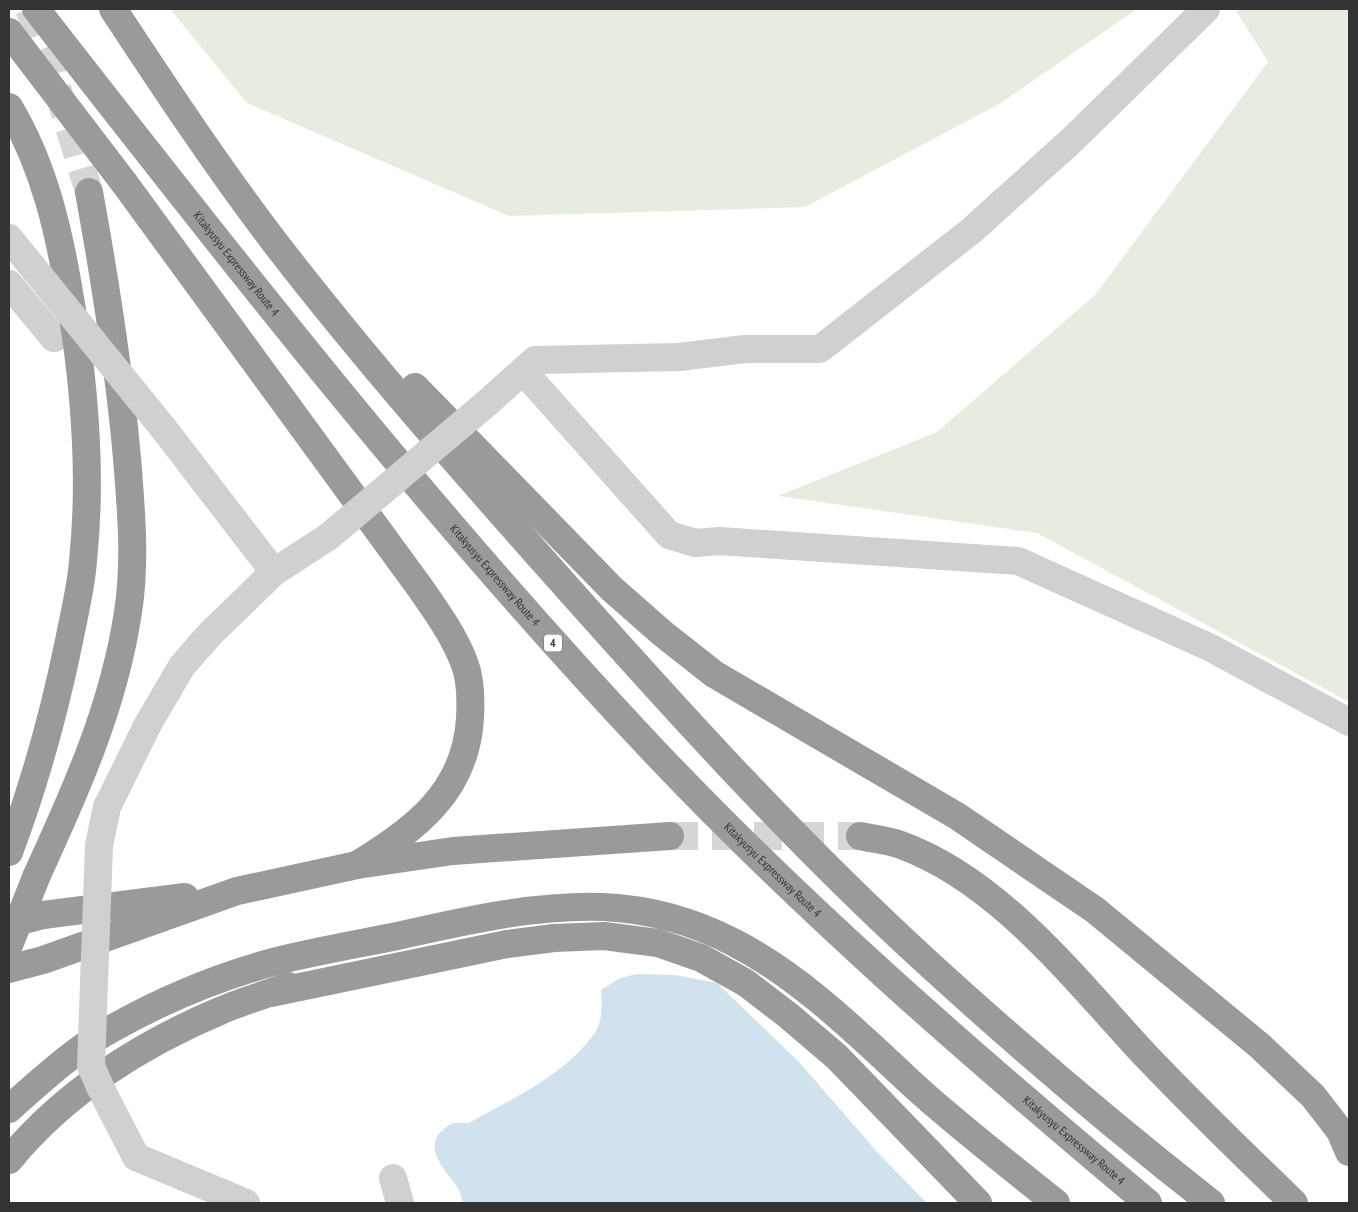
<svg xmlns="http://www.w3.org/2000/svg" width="1358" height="1212" font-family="'PT Sans Narrow',sans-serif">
	<rect width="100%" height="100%" fill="#fff"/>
	<g fill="#e6ecdf">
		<polygon points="170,9 1137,9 999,104 805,207 509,216 247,103"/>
		<polygon points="1235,9 1349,9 1349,702 1037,533 778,496 937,432 1095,295 1268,62"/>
	</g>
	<path fill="#cfe2ee" d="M637,974L675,975L717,983L799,1062L879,1154L927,1203H463C461,1198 461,1193 458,1188C445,1168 415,1143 453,1123H469C513,1098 564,1076 594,1034C603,1022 602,1004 601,990L620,978Z"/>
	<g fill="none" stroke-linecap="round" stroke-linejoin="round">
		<g stroke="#d6d6d6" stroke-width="28" stroke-dasharray="28 14" stroke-linecap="butt">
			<polyline points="29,9 49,61 89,192"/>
			<polyline points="670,836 860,836"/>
		</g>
		<g stroke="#d0d0d0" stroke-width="28">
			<polyline points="9,284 54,338"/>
			<polyline points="523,371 669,535 695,543 719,541 1018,561 1209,647 1349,722"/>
			<polyline points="487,403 535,360 679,357 745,349 820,349 971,231 1072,140 1206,9"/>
			<polyline points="164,429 274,572"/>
			<polyline points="107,807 148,724 182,666 210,634 274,572 328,537"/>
			<polyline points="101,1089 136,1157 246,1203"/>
			<polyline points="393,1178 400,1203"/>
		</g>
		<g stroke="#9a9a9a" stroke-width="28">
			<path id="s1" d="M36,9C233,262 431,515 651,748C806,912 976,1059 1148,1203"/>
			<path d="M113,9C165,88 218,168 276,244C364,358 460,467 556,575C675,709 797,844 930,965C1020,1047 1115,1128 1211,1203"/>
			<path d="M9,32L125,184L421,589C437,612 454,636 464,662C471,679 471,700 470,718C466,792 415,829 357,865"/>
			<path d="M9,107C45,167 60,235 71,304C85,389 92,475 83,561C81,588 74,615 69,641C54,714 35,783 9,852"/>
			<polyline points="415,387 612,589 662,633 714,674 957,816 1095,910 1260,1046 1313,1096 1340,1131 1349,1152"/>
			<path d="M860,836C873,839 888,840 901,845C1000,881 1076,981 1146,1056C1194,1106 1244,1155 1294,1203"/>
			<path d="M37,875C76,790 114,706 128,612C136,562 131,508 127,458C119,368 105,280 89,192"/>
			<polyline points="9,924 43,915 185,897"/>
			<polyline points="9,969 43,960 237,891 357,865 453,851 670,836"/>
			<polyline points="271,993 507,944 554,938 604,936 658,943 701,958 746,983 789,1016 837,1057 978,1203"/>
			<path d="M9,1109C39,1082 78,1047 113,1028C163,1000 218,977 273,962C316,951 359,944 402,935C469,920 535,905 603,907C649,909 695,922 735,943C806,980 864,1040 922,1093C965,1131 1011,1167 1056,1203"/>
			<path d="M9,1160C64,1093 141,1044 220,1011C242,1001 266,995 288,986"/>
		</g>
		<g stroke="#d0d0d0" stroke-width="28">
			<polyline points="9,238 164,429"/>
			<polyline points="328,537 487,403"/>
			<polyline points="101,1089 91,1066 99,845 107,807"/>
		</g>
		<polyline stroke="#9a9a9a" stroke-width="28" points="9,945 37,875"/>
	</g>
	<g text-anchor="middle" stroke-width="5" stroke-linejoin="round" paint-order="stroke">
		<rect fill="#fff" stroke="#707070" stroke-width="1" x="544" y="634.5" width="18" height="17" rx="4"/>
		<g font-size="11" font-weight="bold" fill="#333">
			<text x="553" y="647">4</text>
		</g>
		<g font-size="12" fill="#333" stroke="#fff">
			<text dy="4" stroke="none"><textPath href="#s1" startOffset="324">Kitakyusyu Expressway Route 4</textPath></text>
			<text dy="4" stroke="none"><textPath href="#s1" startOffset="729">Kitakyusyu Expressway Route 4</textPath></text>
			<text dy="4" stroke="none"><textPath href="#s1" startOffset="1134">Kitakyusyu Expressway Route 4</textPath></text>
			<text dy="4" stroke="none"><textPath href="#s1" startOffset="1539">Kitakyusyu Expressway Route 4</textPath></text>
		</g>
	</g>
	<rect width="1358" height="1212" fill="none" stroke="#333333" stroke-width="20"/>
</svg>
